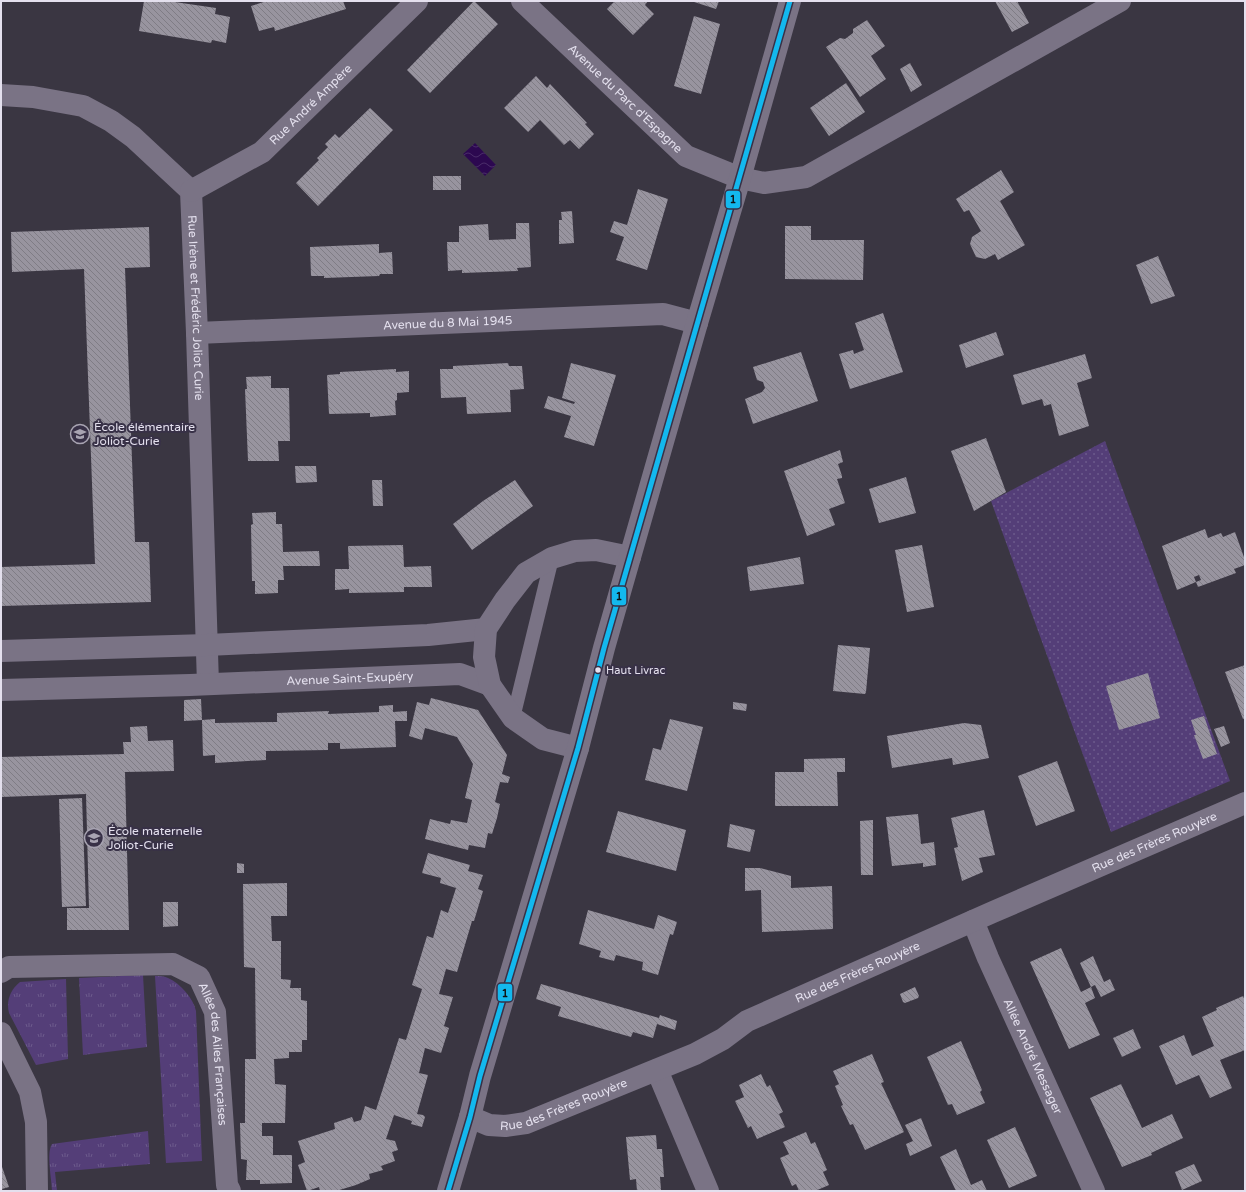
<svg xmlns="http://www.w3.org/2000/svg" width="1246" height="1192" font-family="'Varela Round',sans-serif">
	<defs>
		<pattern id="grass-tufts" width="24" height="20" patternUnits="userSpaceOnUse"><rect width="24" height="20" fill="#543e78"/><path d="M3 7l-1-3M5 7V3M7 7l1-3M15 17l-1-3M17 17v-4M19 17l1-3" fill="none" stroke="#6c5a8c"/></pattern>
		<pattern id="garden-dots" width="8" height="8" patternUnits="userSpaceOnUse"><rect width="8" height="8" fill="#543e78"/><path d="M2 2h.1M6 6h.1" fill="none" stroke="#6c5a8c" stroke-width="1.8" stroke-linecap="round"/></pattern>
		<pattern id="water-waves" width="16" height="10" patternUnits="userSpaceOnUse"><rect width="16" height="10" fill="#2c0850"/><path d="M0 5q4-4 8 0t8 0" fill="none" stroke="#4a2c6a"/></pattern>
		<pattern id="building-back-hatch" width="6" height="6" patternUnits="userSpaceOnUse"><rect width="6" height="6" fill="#98949f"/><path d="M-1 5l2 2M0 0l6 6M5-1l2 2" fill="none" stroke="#7f7c85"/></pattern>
	</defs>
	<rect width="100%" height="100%" fill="#3a3642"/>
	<g fill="url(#grass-tufts)">
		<polygon points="143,975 147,1047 83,1055 79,978"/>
		<path d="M155,976C159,976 164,976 168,978C181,984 193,998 196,1011L202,1161L166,1163Z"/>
		<path d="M66,979L68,1059L36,1065L9,1013C6,1001 10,990 20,982Z"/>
		<path d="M148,1131L150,1164L55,1172L57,1191H52C52,1180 46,1153 52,1144Z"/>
	</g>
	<polygon fill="url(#garden-dots)" points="1105,441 1230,781 1111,832 991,501"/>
	<polygon fill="url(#water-waves)" points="475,143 496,165 485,176 463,154"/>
	<g fill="url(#building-back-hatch)">
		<polygon points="144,1 168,1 216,8 215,14 230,17 226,43 212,40 211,43 139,31"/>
		<polygon points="267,1 343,1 346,9 275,31 274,27 259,31 251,6"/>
		<polygon points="474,1 498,24 430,93 407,70"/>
		<polygon points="615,1 648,1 645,5 654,14 633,35 607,9"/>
		<polygon points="691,1 719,1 716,9"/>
		<polygon points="995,1 1017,1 1029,23 1012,32"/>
		<polygon points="694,16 720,24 701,94 674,86"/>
		<polygon points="867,20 885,46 871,56 886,79 860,97 826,47 840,38 845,39 853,33 853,29"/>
		<polygon points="910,63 922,85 911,92 900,69"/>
		<polygon points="536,76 547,88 550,84 587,123 585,124 594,134 579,149 570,140 564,145 540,120 528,132 504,108"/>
		<polygon points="846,83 865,112 829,136 810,108"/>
		<polygon points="370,108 393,130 318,206 296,183 319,160 317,158 328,147 325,144 335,134 339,138"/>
		<polygon points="1001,170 1014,192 1000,201 1025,245 998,260 995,254 985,259 976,257 970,244 972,237 981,231 969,210 964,212 956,199"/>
		<rect x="433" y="176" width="28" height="14"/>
		<polygon points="638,189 668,199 647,270 616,260 624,237 610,232 614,221 627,225"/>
		<polygon points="572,211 574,243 559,244 559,220 562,220 561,212"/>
		<polygon points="516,223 529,223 531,267 517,268 518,271 462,273 462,270 448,271 447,242 459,242 459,226 488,224 489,240 516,239"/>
		<polygon points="785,226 811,226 811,240 864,240 863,280 785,279"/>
		<polygon points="149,227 150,267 125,268 135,542 149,542 151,602 1,606 1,567 95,564 84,269 12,272 11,232"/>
		<polygon points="379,244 379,253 392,252 393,274 380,274 379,276 324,278 324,276 311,276 310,247"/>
		<polygon points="1158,256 1175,296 1151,304 1136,265"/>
		<polygon points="883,313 903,372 850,389 839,354 853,350 854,354 864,350 855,323"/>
		<polygon points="996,332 1004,355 966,368 959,345"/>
		<polygon points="801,352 818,401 753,424 745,399 762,392 765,388 763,382 757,380 753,367"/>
		<polygon points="1085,354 1092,378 1077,383 1089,426 1059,436 1051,404 1044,406 1042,399 1022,405 1013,375"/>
		<polygon points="508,363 509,366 522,366 524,389 510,390 511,412 467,414 466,397 441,398 440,369 453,369 453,366"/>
		<polygon points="571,363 616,375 594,446 564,437 571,416 544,408 548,396 574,404 575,402 562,398"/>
		<polygon points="396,369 396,372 409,371 409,392 397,393 397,400 395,401 396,415 370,417 370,413 329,414 327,375 340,374 340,372"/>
		<polygon points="271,376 271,388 289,388 290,441 278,441 279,461 248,461 245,389 247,389 246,377"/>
		<polygon points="986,438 1006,492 974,511 951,451"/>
		<polygon points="840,450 843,462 838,464 842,476 842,478 837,479 845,503 829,509 835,525 807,536 784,471"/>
		<polygon points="295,466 316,466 317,482 296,483"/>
		<polygon points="906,477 916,513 879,523 869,489"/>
		<polygon points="372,480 382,480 383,506 373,506"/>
		<polygon points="515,480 533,506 472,550 453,524 483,501"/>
		<polygon points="276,512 276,524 282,524 283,552 319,551 320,566 283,566 284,580 278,580 278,593 255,594 255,581 252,581 251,525 253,524 252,513"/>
		<polygon points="1205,529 1208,538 1221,533 1223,537 1235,532 1245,560 1245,565 1234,569 1236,573 1198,587 1196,582 1201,580 1199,575 1194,577 1196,582 1177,590 1162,546"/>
		<polygon points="403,545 404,567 431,566 432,587 404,587 404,592 349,593 349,589 335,590 335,569 349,569 348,546"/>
		<polygon points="922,545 934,607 907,612 895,550"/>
		<polygon points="800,557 804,584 750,591 747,567"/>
		<polygon points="838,645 870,648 866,692 865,694 833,691"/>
		<polygon points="1245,665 1245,718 1243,719 1225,672"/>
		<polygon points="1148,673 1160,718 1119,730 1106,686"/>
		<polygon points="431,698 478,710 507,755 502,774 510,777 508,783 500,782 495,802 500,804 497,818 492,834 488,833 485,848 469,845 468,850 425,839 430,819 450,824 451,820 467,823 472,800 465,798 473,764 457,737 425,728 422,740 409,736 417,702 429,705"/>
		<polygon points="201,699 202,720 184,721 184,700"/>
		<polygon points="733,702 747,704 746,711 733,709"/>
		<polygon points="393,705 393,712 407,711 407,721 395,721 396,747 340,749 340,743 328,743 328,750 266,751 266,760 215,763 215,755 203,756 202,720 215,719 215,723 277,722 277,713 329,711 328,714 379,712 379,706"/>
		<polygon points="1204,716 1217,754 1203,759 1194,735 1196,735 1191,720"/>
		<polygon points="670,719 703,727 687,791 645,780 653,748 661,750"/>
		<polygon points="964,723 981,725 989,758 953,765 952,758 892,768 887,736"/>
		<polygon points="147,726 148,741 173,740 174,771 125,772 129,930 67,930 67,908 89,908 86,794 1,797 1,757 124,754 123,742 131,742 130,727"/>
		<polygon points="1224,726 1230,743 1221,747 1214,729"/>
		<polygon points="845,758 845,772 837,772 838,806 775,806 775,772 804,772 804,759"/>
		<polygon points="1057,761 1075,811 1036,826 1018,776"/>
		<polygon points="82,798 86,906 62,907 59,799"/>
		<polygon points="984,810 995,855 979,858 983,872 962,881 954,848 958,847 951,818"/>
		<polygon points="618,811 686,830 676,871 606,852"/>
		<polygon points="918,814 921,844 934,842 936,865 923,867 923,863 892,866 886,817"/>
		<polygon points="873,820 873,875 861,875 860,821"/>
		<polygon points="730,824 755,830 750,852 727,847"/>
		<polygon points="428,853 470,865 468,871 483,875 478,889 483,891 474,921 472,921 457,972 446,969 439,994 453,997 444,1026 449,1028 441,1053 425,1048 419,1073 428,1075 417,1114 423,1115 425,1117 422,1127 411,1124 412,1121 394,1115 386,1139 395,1141 398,1150 392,1152 395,1161 381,1166 383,1170 369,1174 370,1179 356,1185 336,1191 320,1191 319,1187 307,1191 298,1165 305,1162 298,1141 335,1129 334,1123 352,1117 354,1122 361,1120 365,1106 376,1110 399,1038 406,1040 422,989 412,985 427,936 433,938 441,910 448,913 456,888 440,883 441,878 422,873"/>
		<polygon points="237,863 244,864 244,873 237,873"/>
		<polygon points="745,868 760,868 791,876 791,888 832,886 833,929 762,932 761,890 745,891"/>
		<polygon points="287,883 287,916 271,916 272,941 281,941 281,979 291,980 290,988 301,988 301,1000 307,1001 307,1040 302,1040 302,1052 289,1052 289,1058 274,1059 275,1084 286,1085 285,1123 262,1123 262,1136 273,1136 273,1155 292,1155 292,1183 260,1184 260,1180 246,1180 247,1160 241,1159 240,1123 245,1123 245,1059 256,1059 255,968 244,967 243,884"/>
		<polygon points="163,902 178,902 178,926 163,927"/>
		<polygon points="588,910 654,929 658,915 677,922 673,935 670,934 658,975 642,970 643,962 616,955 614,961 599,957 601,951 579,944"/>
		<polygon points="1061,948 1081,992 1091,987 1080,963 1093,956 1104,982 1110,979 1115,990 1101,997 1095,985 1091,987 1095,998 1085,1003 1100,1035 1069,1049 1030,962"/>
		<polygon points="541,984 659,1018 660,1015 677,1021 675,1030 657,1024 653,1038 633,1032 631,1037 558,1016 561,1007 536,999"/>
		<polygon points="915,987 919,996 918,998 905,1003 903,1002 900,994"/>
		<polygon points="1243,996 1245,1000 1245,1050 1220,1060 1232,1088 1210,1098 1199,1075 1176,1085 1159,1046 1184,1035 1192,1056 1214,1046 1202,1017 1217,1010 1216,1008"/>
		<polygon points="1133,1029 1141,1048 1122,1057 1113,1038"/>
		<polygon points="961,1041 982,1090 980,1092 985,1103 957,1115 952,1104 948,1105 927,1057"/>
		<polygon points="872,1054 884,1082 881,1083 904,1132 865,1150 853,1124 850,1125 841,1106 843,1105 835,1086 839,1084 833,1071"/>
		<polygon points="761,1074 767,1087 770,1085 783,1112 779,1114 785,1127 757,1139 751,1126 748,1128 735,1101 744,1097 739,1085"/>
		<polygon points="1121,1084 1142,1128 1172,1114 1183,1138 1151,1153 1152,1155 1122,1167 1090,1098"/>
		<polygon points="921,1118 932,1146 910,1156 906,1144 913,1141 905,1125"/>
		<polygon points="1015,1127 1037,1176 1009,1188 987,1140"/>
		<polygon points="806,1132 811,1144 815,1142 827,1170 823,1172 829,1185 815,1191 799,1191 796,1184 792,1186 780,1158 789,1154 783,1142"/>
		<polygon points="656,1135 657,1149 662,1149 664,1177 660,1177 661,1190 637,1191 636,1179 630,1180 626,1137"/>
		<polygon points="956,1149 971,1185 982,1180 987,1191 956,1191 940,1157"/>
		<polygon points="1,1164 9,1187 2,1189 3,1191 1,1191"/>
		<polygon points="1194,1164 1202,1181 1182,1190 1175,1172"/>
	</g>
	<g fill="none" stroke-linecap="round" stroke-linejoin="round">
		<polyline stroke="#7a7385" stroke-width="14" points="513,718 552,558"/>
		<g stroke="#7a7385" stroke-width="22">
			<path id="s1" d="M522,1L686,156L740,178L764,183L806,177L1120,1"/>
			<path id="s2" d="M1,95L33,97L83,106L111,121L133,137L191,191L197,333L208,684"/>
			<path id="s3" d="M191,191L262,152L417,1"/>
			<path id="s4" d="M197,333L663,314L697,323"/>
			<polyline points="1,651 207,645 428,635 486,629"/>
			<path id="s5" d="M1,690L190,685L460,674L490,685"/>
			<polyline points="578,748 543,739 513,718 490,685 484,657 486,629 505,600 526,573 552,558 575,551 596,550 630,557"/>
			<path id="s6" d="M973,921L988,958L1094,1191"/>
			<path id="s7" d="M1,972L9,967L173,964L199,977L215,1012L227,1185L230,1191"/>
			<polyline points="1,1033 30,1092 36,1122 37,1191"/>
			<polyline points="657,1070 708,1191"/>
			<path id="s8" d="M470,1117L489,1125L505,1126L526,1123L695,1054L723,1039L747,1021L993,912L1245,803"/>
		</g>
		<polyline stroke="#7a7385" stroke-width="22" points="448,1191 470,1117 480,1076 578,748 604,648 697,323 740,178 790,1"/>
		<g stroke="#383147" stroke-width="8">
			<polyline id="bus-1" points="448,1191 470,1117 480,1076 578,748 604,648 790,1"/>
		</g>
		<use href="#bus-1" stroke="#13b8ee" stroke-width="5"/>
	</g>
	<defs>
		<g id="school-ring" transform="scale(1)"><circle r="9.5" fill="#383147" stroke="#a8a4b2" stroke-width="1.5"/><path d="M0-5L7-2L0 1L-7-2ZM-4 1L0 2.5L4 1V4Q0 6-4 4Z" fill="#a8a4b2"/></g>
	</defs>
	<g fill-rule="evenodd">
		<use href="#school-ring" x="80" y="434"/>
		<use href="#school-ring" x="94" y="838"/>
	</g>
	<circle fill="#e4e0ee" stroke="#383147" stroke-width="1.5" cx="598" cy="670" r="3.5"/>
	<g text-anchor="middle" stroke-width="4" stroke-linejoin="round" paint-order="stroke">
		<g font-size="11" fill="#e4e0ee" stroke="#383147" text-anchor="start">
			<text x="606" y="674">Haut Livrac</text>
		</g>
		<g font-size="12" fill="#e4e0ee" stroke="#383147">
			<text dy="4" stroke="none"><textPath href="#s1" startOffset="142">Avenue du Parc d'Espagne</textPath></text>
			<text dy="4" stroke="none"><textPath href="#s3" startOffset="149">Rue André Ampère</textPath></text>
			<text dy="4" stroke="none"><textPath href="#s2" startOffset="338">Rue Irène et Frédéric Joliot Curie</textPath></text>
			<text dy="4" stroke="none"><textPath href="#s4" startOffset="251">Avenue du 8 Mai 1945</textPath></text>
			<text dy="4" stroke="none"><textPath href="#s5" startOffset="349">Avenue Saint-Exupéry</textPath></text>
			<text dy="4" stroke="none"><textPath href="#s8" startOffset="747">Rue des Frères Rouyère</textPath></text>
			<text dy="4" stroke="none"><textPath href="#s8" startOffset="423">Rue des Frères Rouyère</textPath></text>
			<text dy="4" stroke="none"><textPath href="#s7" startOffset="282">Allée des Ailes Françaises</textPath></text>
			<text dy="4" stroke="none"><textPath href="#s6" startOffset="148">Allée André Messager</textPath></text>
			<text dy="4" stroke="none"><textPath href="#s8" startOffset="99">Rue des Frères Rouyère</textPath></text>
		</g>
		<g font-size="12" fill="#e4e0ee" stroke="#383147" text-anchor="start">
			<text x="94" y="431">École élémentaire<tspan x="94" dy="14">Joliot-Curie</tspan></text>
			<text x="108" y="835">École maternelle<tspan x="108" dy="14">Joliot-Curie</tspan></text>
		</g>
	</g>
	<g stroke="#383147" stroke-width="1.5">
		<rect x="725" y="190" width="16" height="19" rx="4" fill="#13b8ee"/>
		<rect x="611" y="586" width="16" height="20" rx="4" fill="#13b8ee"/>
		<rect x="497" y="983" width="16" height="19" rx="4" fill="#13b8ee"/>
	</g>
	<g font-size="11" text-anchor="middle" font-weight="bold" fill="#111">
		<text x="733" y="203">1</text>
		<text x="619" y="600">1</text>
		<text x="505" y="997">1</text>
	</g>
	<rect width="1246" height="1192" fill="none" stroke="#e4e0ee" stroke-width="4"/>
</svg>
